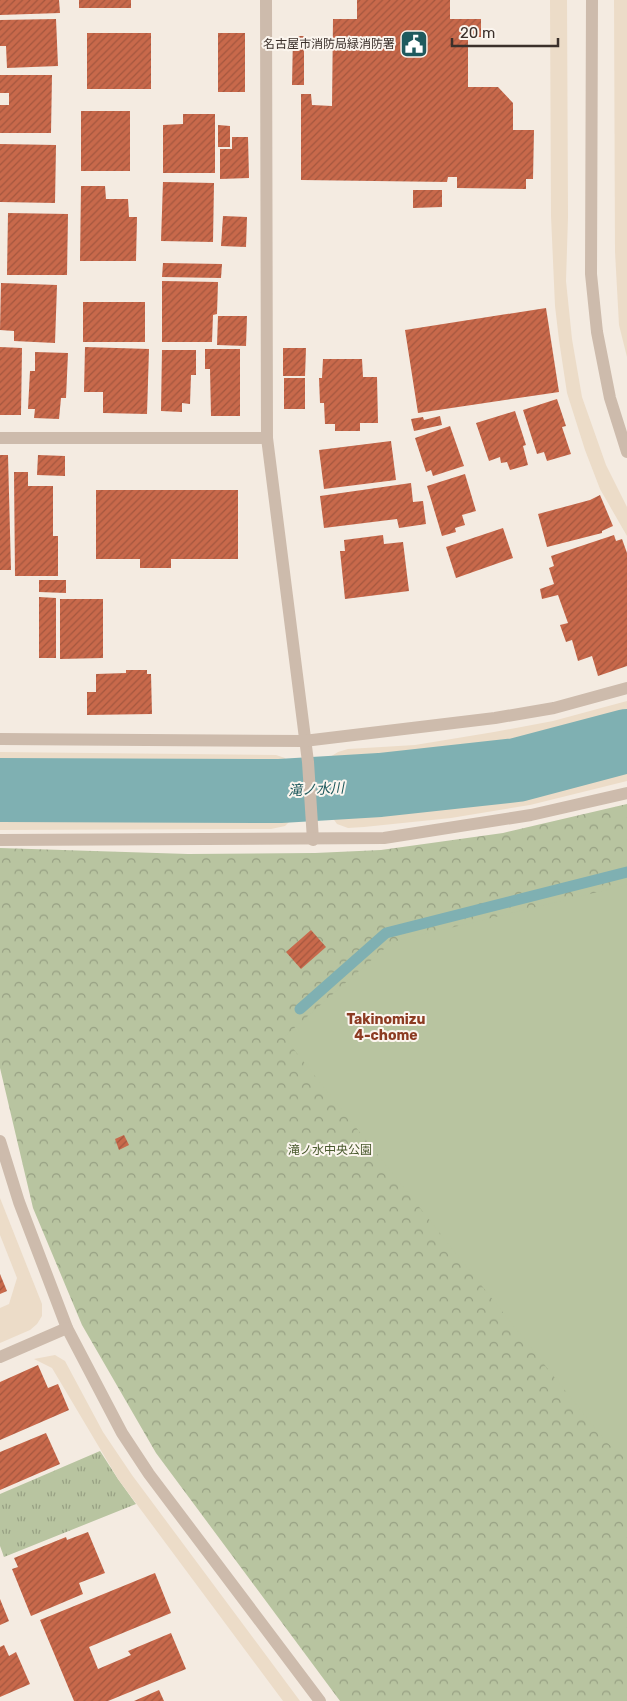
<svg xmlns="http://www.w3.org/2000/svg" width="627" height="1701" font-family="Rubik,'Noto Sans JP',sans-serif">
	<defs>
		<pattern id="grass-tufts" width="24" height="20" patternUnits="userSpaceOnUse" patternTransform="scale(1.25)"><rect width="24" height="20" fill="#b8c4a0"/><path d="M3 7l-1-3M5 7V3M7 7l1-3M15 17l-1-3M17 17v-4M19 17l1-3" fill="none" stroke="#97a083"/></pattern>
		<pattern id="park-crowns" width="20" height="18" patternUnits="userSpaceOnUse" patternTransform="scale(1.25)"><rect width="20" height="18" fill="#b8c4a0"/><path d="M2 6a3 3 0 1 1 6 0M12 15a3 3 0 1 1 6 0" fill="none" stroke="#97a083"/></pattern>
		<pattern id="building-hatch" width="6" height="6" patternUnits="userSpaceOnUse" patternTransform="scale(1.25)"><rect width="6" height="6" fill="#c8694b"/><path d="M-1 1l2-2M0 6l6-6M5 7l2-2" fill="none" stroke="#a4573f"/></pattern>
	</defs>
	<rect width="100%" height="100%" fill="#f4ebe1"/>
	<polygon fill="url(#grass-tufts)" points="100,1451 118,1479 136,1504 4,1557 0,1546 0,1494"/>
	<polygon fill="url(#park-crowns)" points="627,804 627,1701 340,1701 156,1453 82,1325 33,1208 0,1068 0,848 188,854 315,853 381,850 503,833"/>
	<polygon fill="#b8c4a0" points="627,885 627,1459 606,1442 284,1037 392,942"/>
	<g fill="#ecdcc8">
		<polygon points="550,0 567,0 568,217 566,281 572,339 582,397 606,465 627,507 627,536 600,489 585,450 567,393 559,340 555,306 551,216"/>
		<polygon points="614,0 627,0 627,357 619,325 615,252"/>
		<polygon points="627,701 627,724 551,743 477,757 388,768 325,772 325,765 330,757 338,752 348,749 415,745 494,732 553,721"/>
		<polygon points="0,752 276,755 285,758 291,767 293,774 124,776 0,775"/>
		<polygon points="627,760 627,781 530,805 451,818 364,827 348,828 337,824 327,810 328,806 372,804 453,794 518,783"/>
		<polygon points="54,806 170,808 295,808 292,819 285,826 271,829 0,830 0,807"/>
		<polygon points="0,1198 42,1304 42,1316 37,1324 30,1330 0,1343 0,1308 9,1304 17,1278 0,1235"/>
		<polygon points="55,1355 65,1361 103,1432 132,1475 300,1701 283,1701 118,1479 52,1368 34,1359"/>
	</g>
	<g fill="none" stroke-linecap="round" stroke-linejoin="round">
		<polyline stroke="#7fb0b2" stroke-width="11" points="300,1009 386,933 627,872"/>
		<polyline stroke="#7fb0b2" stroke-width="64" points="0,790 280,791 380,785 517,770 627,741"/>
	</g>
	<g fill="url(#building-hatch)">
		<polygon points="0,0 59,0 60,13 0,15"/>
		<rect x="79" y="0" width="52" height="8"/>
		<polygon points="357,0 450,0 450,19 481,19 481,37 468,37 468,87 498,87 513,103 513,130 534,130 533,179 526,179 526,189 457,188 457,177 448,177 447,182 301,180 301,94 311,94 312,105 332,106 333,19 357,19"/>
		<polygon points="56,19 58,66 7,68 6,46 0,46 0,20"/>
		<rect x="87" y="33" width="64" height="56"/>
		<rect x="218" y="33" width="27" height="59"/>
		<polygon points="293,36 304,36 304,85 292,85"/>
		<polygon points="0,75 52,75 51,133 0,133 0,105 9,105 9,93 0,93"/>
		<rect x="81" y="111" width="49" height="60"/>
		<polygon points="183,114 215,114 215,173 163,173 163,125 183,124"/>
		<polygon points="218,125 230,126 230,147 218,147"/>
		<polygon points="232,137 248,137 249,178 220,179 220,149 232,149"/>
		<polygon points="0,144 56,145 55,203 0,202"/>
		<polygon points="163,182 214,183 213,242 161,241"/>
		<polygon points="81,186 105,186 106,199 128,199 129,217 137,217 136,261 80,261"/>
		<polygon points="413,190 442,190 442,207 413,208"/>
		<polygon points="8,213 68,214 67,275 7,275"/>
		<polygon points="223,216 247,217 246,247 221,246"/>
		<polygon points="163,263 222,264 221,278 162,277"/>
		<polygon points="162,281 218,282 217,314 213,315 212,342 162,342"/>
		<polygon points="1,283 57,285 55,343 14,341 14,331 0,330"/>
		<rect x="83" y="302" width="62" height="40"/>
		<polygon points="546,308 559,392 418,413 405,330"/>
		<polygon points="218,316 247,316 246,346 217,345"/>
		<polygon points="0,347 22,348 21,415 0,415"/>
		<polygon points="85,347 149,349 147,414 103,413 103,392 84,392"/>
		<polygon points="283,348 306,348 305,376 283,376"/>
		<polygon points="205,349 240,349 240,416 211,416 210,369 205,369"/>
		<polygon points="162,350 196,350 196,375 191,375 190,404 182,403 182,412 161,411"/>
		<polygon points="35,352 68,353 66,398 61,398 59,419 34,418 35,409 28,409 30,371 35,371"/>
		<polygon points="323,359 362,359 363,377 377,377 378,423 360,423 360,431 335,431 335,424 325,424 324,403 320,403 319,378 322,378"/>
		<rect x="284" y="378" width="21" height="31"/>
		<polygon points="557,399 566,426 562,427 571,454 547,461 544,452 537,454 523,410"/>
		<polygon points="515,411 526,445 523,446 528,465 510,470 507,462 501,463 500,457 489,461 476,423"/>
		<polygon points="440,416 442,425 414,431 411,419 423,417 424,420"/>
		<polygon points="450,426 464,466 433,476 431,470 426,472 415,438"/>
		<polygon points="391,441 396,480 324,489 319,450"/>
		<polygon points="0,455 8,455 11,570 0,570"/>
		<polygon points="38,455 65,456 65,476 37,475"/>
		<polygon points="14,472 28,472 28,486 53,486 53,536 58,536 58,576 15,576"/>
		<polygon points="465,474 476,511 462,515 465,525 455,528 456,532 442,536 427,486"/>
		<polygon points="411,483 413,502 423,501 426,524 399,528 397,519 324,528 320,496"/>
		<polygon points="96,490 238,490 238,559 171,559 171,568 140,568 140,559 96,559"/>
		<polygon points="600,495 613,526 602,531 602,533 547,547 538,514 590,500"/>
		<polygon points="503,528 513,558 456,578 446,547"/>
		<polygon points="383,535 384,544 403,542 409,591 345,599 340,551 345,551 344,540"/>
		<polygon points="614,535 616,541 622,539 627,553 627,666 598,676 592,656 578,661 572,640 566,642 560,625 568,623 558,595 542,599 540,589 554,584 549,568 554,566 551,556"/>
		<polygon points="39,580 66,580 66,593 39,592"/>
		<polygon points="39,597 56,598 56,658 39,658"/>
		<polygon points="60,599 103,599 103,658 60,659"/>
		<polygon points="126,670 147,670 147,674 151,674 152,714 87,715 87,692 96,692 96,674 126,673"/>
		<polygon points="311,930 326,947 301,969 286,952"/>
		<polygon points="124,1135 129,1145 119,1150 115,1139"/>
		<polygon points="0,1274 7,1291 0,1294"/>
		<polygon points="38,1365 48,1388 58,1384 69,1410 0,1440 0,1382"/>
		<polygon points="46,1433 60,1464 0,1490 0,1452"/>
		<polygon points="88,1532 105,1573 79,1583 83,1594 31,1616 12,1569 18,1567 14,1558 66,1537 67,1540"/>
		<polygon points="155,1573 171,1613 89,1647 98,1669 131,1655 128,1651 171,1633 186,1669 108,1701 74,1701 40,1620"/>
		<polygon points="0,1599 9,1621 0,1625"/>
		<polygon points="4,1645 9,1656 16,1652 30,1684 0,1697 0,1647"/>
		<polygon points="159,1690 164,1701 134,1701"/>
	</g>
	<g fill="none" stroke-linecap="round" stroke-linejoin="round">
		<g stroke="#cdbbac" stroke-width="12">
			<polyline points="266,0 267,438 308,762 313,840"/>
			<polyline points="0,438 267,438"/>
			<polyline points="0,739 304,741 495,718 554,708 627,688"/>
			<polyline points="0,840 384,838 531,815 627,793"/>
			<polyline points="0,1141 19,1202 67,1328 122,1433 149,1474 320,1701"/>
			<polyline points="0,1357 67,1328"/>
		</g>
		<polyline stroke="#cdbbac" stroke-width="12" points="592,0 591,274 597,332 610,398 627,452"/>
	</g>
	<defs>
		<g id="civic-square" transform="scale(1.4375)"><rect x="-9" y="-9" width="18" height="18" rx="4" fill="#1f5a5e" stroke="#fbf5ee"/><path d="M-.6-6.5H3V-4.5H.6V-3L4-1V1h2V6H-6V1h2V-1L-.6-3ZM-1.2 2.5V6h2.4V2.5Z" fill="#fff"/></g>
	</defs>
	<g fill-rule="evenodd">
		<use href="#civic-square" x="414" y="44"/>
	</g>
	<g text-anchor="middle" stroke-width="4" stroke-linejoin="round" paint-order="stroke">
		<g font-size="12" fill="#3b302b" stroke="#fbf5ee" text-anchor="end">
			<text x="395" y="48">名古屋市消防局緑消防署</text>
		</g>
		<g font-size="12" fill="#4a5a2e" stroke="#fbf5ee">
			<text x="330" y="1154">滝ノ水中央公園</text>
		</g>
		<g font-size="14" font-style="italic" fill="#1f5a5e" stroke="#fbf5ee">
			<text transform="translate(316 789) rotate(-3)" y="5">滝ノ水川</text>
		</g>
		<g font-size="14" font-weight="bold" fill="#8c3b22" stroke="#fbf5ee">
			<text x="386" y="1024">Takinomizu<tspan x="386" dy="16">4-chome</tspan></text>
		</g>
	</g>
	<path d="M452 38v8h106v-8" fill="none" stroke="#3b302b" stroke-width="2.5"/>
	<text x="460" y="38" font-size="15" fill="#3b302b" stroke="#fbf5ee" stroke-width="4" paint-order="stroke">20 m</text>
</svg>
